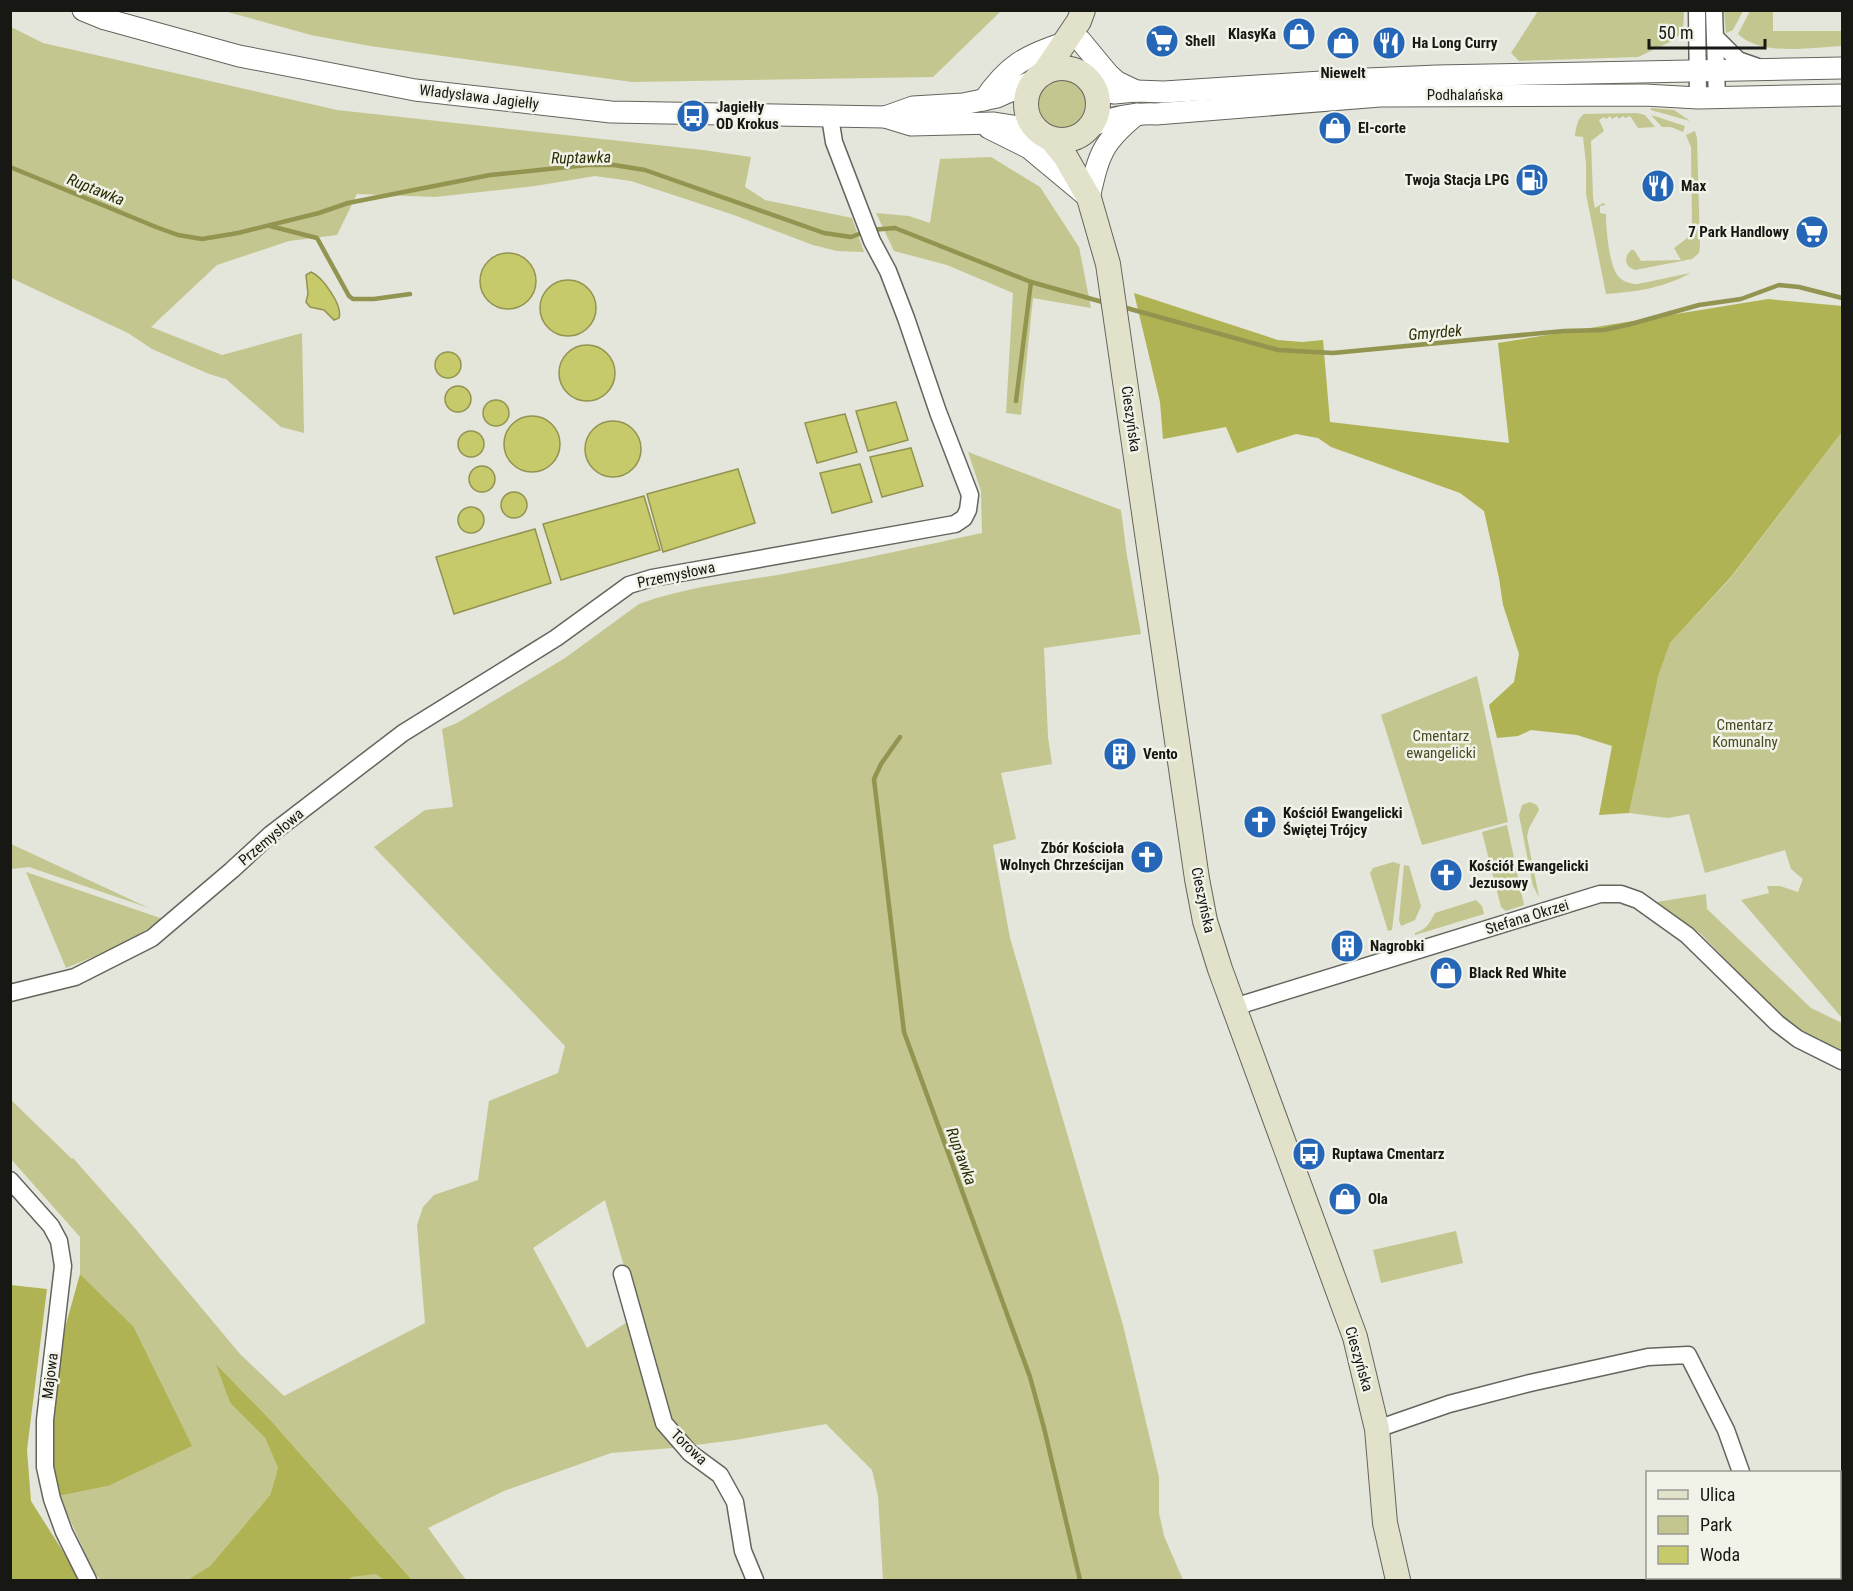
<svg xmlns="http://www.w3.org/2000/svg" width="1853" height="1591" font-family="'Roboto Condensed',sans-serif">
	<rect width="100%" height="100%" fill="#e4e5db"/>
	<g fill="#c3c68e" fill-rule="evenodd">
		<polygon points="224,11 1001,11 933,77 632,82 370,46 311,35"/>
		<polygon points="1538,11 1684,11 1683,32 1672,41 1638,57 1519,61 1511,53"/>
		<polygon points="1724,11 1743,11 1733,30 1726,33"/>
		<path d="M1750,11H1773V31H1842V46C1811,47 1762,57 1738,34Z"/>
		<polygon points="11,27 43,43 337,110 703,150 751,157 745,187 765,200 852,218 864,252 837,251 813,245 731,214 631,181 595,176 535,186 435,197 357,194 337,235 289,241 217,265 151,327 222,355 302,333 304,433 281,427 226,379 209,374 152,349 128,333 11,278"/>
		<circle cx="1061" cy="105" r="26"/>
		<polygon points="1651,108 1674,110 1690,121 1651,110"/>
		<path d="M1637,113L1645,115L1655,127L1638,128L1630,116L1625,118L1623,116L1619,119L1617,116L1612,119L1610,116L1606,119L1604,117L1599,120L1604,131L1591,141L1593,198L1595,208L1603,203L1606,205L1600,206V213L1606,214C1606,228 1609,270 1620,278C1624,282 1632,284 1638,284L1690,273C1665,288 1634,292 1606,294L1586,194V163L1583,137L1575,136C1576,128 1577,119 1584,114Z"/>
		<polygon points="1651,115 1685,126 1683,132 1671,127 1662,127"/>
		<polygon points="1695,131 1697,138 1700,246 1699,253 1692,259 1635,270 1629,267 1626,262 1627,255 1631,250 1634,250 1641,261 1681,260 1674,248 1686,239 1692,226 1691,147 1686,135"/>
		<polygon points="991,157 1040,187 1079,247 1091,308 1033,298 1021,415 1006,413 1013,293 947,265 894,251 876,213 909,216 930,223 940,159"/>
		<polygon points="1842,432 1842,1018 1741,900 1769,893 1767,886 1780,886 1798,892 1803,879 1791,869 1785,850 1705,873 1689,814 1668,818 1629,813 1656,680 1670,643 1730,579"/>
		<path d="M968,452L1121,510L1127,556L1141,634L1044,648L1048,737L1052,764L1001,773L1016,839L993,845L1010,938L1123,1325L1159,1477V1513L1164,1536L1183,1580H883L878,1496L872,1470L826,1424L735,1440L672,1448L611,1453L504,1491L428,1528L466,1580H412L280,1431L218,1366L230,1403L265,1438L278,1468L270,1495L210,1566L190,1580H101L95,1574L59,1496L108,1486L133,1326L80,1274V1237L11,1159L10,1099L72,1159L73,1158L133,1226L240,1354L284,1396L425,1323L417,1225L423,1207L434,1195L478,1180L489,1101L558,1073L565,1046L374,847L425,810L453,807L442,729L457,723L565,658L639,604C685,587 736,582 783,574C850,562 916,547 982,533L981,491ZM605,1200L638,1315L587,1348L533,1248Z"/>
		<polygon points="1477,676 1508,822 1422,845 1381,715"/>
		<polygon points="1530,802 1537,805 1539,810 1529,828 1527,837 1539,897 1533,886 1519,815 1522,805"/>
		<polygon points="1507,825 1524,905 1506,911 1501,907 1482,832"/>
		<polygon points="11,844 149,908 29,867 11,869"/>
		<polygon points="1393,862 1400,864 1392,930 1388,931 1370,873 1373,868"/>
		<polygon points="1404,865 1409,866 1421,906 1415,920 1401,926 1399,920"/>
		<polygon points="26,872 163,919 124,944 66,968"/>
		<polygon points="1706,894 1707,909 1811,1008 1842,1023 1842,1052 1828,1046 1783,1020 1701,934 1657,902"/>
		<path d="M1476,900L1482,906L1484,914L1415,935V933C1427,929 1429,924 1435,913Z"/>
		<polygon points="1456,1231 1463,1263 1381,1283 1373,1250"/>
		<polygon points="376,1573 384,1580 348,1580 352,1577"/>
	</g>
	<g fill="#b0b353">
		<polygon points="1134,293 1278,340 1302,342 1323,340 1330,422 1509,443 1498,343 1768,299 1842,306 1842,432 1731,577 1670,643 1658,676 1629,813 1599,815 1612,746 1577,735 1531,730 1518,736 1497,738 1489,705 1514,682 1519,654 1503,605 1499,578 1484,511 1460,493 1331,447 1318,438 1296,434 1237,453 1226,427 1163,439 1160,402"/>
		<polygon points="80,1274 133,1326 192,1446 108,1486 59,1496 49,1476 54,1367"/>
		<polygon points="11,1285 47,1289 27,1450 31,1501 81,1580 11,1580"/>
		<polygon points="216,1364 272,1422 412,1580 384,1580 376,1574 352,1577 348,1580 188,1580 210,1566 270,1495 278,1468 265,1438 230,1403"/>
	</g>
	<g fill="#c7ca6a" stroke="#929450" stroke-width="1.5">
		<circle cx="508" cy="281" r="28"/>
		<path d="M311,272C323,277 343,306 339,318L334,320L324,310L310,307L306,302L308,294L306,275Z"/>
		<circle cx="568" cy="308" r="28"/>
		<circle cx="587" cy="373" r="28"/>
		<circle cx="448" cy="365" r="13"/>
		<circle cx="458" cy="399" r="13"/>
		<circle cx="496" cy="413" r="13"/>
		<polygon points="896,402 908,440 868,451 856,411"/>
		<polygon points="845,414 857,452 817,463 805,423"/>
		<circle cx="532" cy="444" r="28"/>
		<circle cx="613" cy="449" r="28"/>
		<circle cx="471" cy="444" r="13"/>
		<polygon points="911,448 923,486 882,497 870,457"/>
		<polygon points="860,464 872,502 832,513 820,473"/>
		<circle cx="482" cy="479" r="13"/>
		<polygon points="738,469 755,523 663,552 647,494"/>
		<circle cx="514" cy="505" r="13"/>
		<polygon points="644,496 660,550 561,580 543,524"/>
		<circle cx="471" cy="520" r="13"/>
		<polygon points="535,529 551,583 454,614 436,557"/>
	</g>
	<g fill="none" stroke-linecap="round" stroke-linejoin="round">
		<g stroke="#929450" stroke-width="4.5">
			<polyline points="10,167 156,227 178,235 202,239 238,233 319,213 348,203 490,175 587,165 614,165 645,170 824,233 851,237 870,230 895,228 1031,282 1106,303"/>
			<polyline points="270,226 317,238 349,296 353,299 374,299 410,294"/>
			<polyline points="1123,307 1278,350 1333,353 1564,331 1604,330 1631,324 1699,305 1741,299 1779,285 1799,287 1842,298"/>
			<polyline points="1016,401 1031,282"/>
			<polyline points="900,737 881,764 874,779 904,1032 1030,1377 1044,1428 1080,1580"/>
		</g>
		<g stroke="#64655d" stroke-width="19">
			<g id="minor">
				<polyline points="1697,10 1698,98"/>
				<polyline points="1714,10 1717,98"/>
				<polyline points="1716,38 1738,60 1758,67"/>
				<polyline points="10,993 75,977 152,938 232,870 271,834 403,733 556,638 629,585 652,578 955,524 964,518 968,510 970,495 938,412 906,318 888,271 872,241 834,142 830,117"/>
				<polyline points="1234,1007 1600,894 1621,894 1638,900 1687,935 1777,1023 1798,1039 1842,1061"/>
				<polyline points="10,1180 51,1226 59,1241 63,1266 45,1420 45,1467 52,1499 64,1532 88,1580"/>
				<polyline points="622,1274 664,1423 690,1453 720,1475 735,1502 743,1551 755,1580"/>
				<polyline points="1377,1429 1449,1404 1530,1383 1648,1357 1688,1355 1726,1430 1741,1472"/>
				<polyline points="1840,1498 1842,1497"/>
			</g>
		</g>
		<g stroke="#64655d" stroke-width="23">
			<g id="tertiary">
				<polyline points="83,10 105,19 239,56 415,90 611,112 885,117 911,125 994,123 1036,130"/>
				<polyline points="1080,40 1109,75 1117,82 1136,91"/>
				<polyline points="1092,86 1114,93 1136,91 1164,92 1368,79 1437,76 1842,68"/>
				<path d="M984,100C1008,65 1025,56 1064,43"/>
				<polyline points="885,117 913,107 963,104 997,97 1035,80"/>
				<path d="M1091,126C1112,117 1132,113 1156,114L1380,96L1645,95L1698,98L1842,95"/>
				<path d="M989,128L1029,148L1089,198C1099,155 1101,143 1137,114"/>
			</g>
		</g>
		<g stroke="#64655d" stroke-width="26">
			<g id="secondary">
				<circle cx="1062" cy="104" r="36"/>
				<polyline points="1044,73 1079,21 1083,10"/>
				<polyline points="1051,139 1065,156 1089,198 1108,264 1197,879 1205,921 1220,969 1355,1337 1377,1429 1385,1523 1398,1580"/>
			</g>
		</g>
		<use href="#minor" stroke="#fff" stroke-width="16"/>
		<use href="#tertiary" stroke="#fff" stroke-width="21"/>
		<use href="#secondary" stroke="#e1e2c9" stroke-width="24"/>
	</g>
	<defs>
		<g id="shop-disc" transform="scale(1.725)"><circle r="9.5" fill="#2566b7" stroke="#f1f2e8"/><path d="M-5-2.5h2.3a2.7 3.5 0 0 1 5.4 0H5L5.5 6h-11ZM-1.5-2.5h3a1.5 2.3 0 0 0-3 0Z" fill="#fff"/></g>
		<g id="supermarket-disc" transform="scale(1.725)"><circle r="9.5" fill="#2566b7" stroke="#f1f2e8"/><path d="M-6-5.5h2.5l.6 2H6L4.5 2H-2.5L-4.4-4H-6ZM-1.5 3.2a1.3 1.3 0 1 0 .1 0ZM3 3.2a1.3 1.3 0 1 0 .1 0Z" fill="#fff"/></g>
		<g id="restaurant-disc" transform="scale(1.725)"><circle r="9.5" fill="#2566b7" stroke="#f1f2e8"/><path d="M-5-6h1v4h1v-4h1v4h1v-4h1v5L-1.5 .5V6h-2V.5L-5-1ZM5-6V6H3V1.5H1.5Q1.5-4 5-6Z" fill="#fff"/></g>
		<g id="bus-disc" transform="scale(1.725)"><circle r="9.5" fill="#2566b7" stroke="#f1f2e8"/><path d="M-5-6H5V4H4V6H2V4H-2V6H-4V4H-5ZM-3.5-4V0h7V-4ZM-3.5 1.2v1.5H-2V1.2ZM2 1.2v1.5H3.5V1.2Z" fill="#fff"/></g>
		<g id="fuel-disc" transform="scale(1.725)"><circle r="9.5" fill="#2566b7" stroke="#f1f2e8"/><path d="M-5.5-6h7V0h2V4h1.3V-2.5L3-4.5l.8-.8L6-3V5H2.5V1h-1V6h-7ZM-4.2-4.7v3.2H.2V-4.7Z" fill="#fff"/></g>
		<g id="building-disc" transform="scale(1.725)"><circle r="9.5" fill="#2566b7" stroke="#f1f2e8"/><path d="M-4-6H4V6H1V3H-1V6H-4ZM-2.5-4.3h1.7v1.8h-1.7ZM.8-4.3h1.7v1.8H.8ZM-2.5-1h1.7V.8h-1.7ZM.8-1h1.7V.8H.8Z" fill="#fff"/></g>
		<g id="church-disc" transform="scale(1.725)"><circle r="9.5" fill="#2566b7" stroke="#f1f2e8"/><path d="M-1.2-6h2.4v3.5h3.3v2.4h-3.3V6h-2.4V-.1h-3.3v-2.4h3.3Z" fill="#fff"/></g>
	</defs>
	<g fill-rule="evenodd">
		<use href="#shop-disc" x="1299" y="34"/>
		<use href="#supermarket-disc" x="1162" y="41"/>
		<use href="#shop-disc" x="1343" y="43"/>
		<use href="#restaurant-disc" x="1389" y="43"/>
		<use href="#bus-disc" x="693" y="116"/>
		<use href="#shop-disc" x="1335" y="128"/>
		<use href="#fuel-disc" x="1532" y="180"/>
		<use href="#restaurant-disc" x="1658" y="186"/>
		<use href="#supermarket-disc" x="1812" y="232"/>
		<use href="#building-disc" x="1120" y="754"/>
		<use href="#church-disc" x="1260" y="822"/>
		<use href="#church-disc" x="1147" y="857"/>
		<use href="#church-disc" x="1446" y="875"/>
		<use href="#building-disc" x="1347" y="946"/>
		<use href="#shop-disc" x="1446" y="973"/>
		<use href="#bus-disc" x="1309" y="1154"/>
		<use href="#shop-disc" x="1345" y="1199"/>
	</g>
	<g text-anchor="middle" stroke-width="5" stroke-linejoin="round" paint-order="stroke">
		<g font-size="15" font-weight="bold" fill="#171714" stroke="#f1f2e8" text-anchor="start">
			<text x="1276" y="39" text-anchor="end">KlasyKa</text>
			<text x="1185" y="46">Shell</text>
			<text x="1412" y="48">Ha Long Curry</text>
			<text x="1343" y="78" text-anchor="middle">Niewelt</text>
			<text x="716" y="112">Jagiełły<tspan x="716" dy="17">OD Krokus</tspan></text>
			<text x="1358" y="133">El-corte</text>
			<text x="1509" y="185" text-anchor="end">Twoja Stacja LPG</text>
			<text x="1681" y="191">Max</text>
			<text x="1789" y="237" text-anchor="end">7 Park Handlowy</text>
			<text x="1143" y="759">Vento</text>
			<text x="1283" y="818">Kościół Ewangelicki<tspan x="1283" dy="17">Świętej Trójcy</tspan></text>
			<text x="1124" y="853" text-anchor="end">Zbór Kościoła<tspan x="1124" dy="17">Wolnych Chrześcijan</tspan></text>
			<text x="1469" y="871">Kościół Ewangelicki<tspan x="1469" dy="17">Jezusowy</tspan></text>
			<text x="1370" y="951">Nagrobki</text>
			<text x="1469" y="978">Black Red White</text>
			<text x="1332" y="1159">Ruptawa Cmentarz</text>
			<text x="1368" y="1204">Ola</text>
		</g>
		<g font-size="15" fill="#171714" stroke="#f1f2e8">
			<text x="1465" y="100">Podhalańska</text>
			<text transform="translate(479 97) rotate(7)" y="5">Władysława Jagiełły</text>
			<text transform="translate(1131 419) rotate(82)" y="5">Cieszyńska</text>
			<text transform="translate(676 575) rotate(-12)" y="5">Przemysłowa</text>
			<text transform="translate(271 837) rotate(-40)" y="5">Przemysłowa</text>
			<text transform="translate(1203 900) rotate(78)" y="5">Cieszyńska</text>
			<text transform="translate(1527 917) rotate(-17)" y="5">Stefana Okrzei</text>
			<text transform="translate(1359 1359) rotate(74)" y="5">Cieszyńska</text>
			<text transform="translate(50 1376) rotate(-83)" y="5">Majowa</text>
			<text transform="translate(689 1447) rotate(44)" y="5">Torowa</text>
		</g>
		<g font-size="15" fill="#494b22" stroke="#f1f2e8">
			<text x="1745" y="730">Cmentarz<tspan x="1745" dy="17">Komunalny</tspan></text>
			<text x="1441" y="741">Cmentarz<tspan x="1441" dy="17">ewangelicki</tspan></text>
		</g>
		<g font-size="16" font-style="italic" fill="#2d2e03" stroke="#f1f2e8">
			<text transform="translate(581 157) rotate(-1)" y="6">Ruptawka</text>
			<text transform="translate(96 189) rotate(22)" y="6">Ruptawka</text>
			<text transform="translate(1435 332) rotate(-5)" y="6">Gmyrdek</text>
			<text transform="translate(962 1156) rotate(70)" y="6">Ruptawka</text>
		</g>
	</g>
	<rect width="1853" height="1591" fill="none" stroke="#171714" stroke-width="24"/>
	<rect x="1646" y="1471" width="195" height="108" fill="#f1f2e8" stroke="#9a9a93" stroke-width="1.5"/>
	<rect x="1658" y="1490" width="30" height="9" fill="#e1e2c9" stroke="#9a9a93" stroke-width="1.5"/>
	<text x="1700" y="1501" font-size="18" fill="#171714">Ulica</text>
	<rect x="1658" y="1516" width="30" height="18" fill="#c3c68e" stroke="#9a9a93" stroke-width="1.5"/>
	<text x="1700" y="1531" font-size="18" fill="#171714">Park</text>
	<rect x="1658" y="1546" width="30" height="18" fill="#c7ca6a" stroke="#9a9a93" stroke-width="1.5"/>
	<text x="1700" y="1561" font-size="18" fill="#171714">Woda</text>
	<path d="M1649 39v9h116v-9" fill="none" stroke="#171714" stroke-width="3"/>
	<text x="1658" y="39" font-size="18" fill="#171714" stroke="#f1f2e8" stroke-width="4.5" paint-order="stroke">50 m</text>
</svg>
